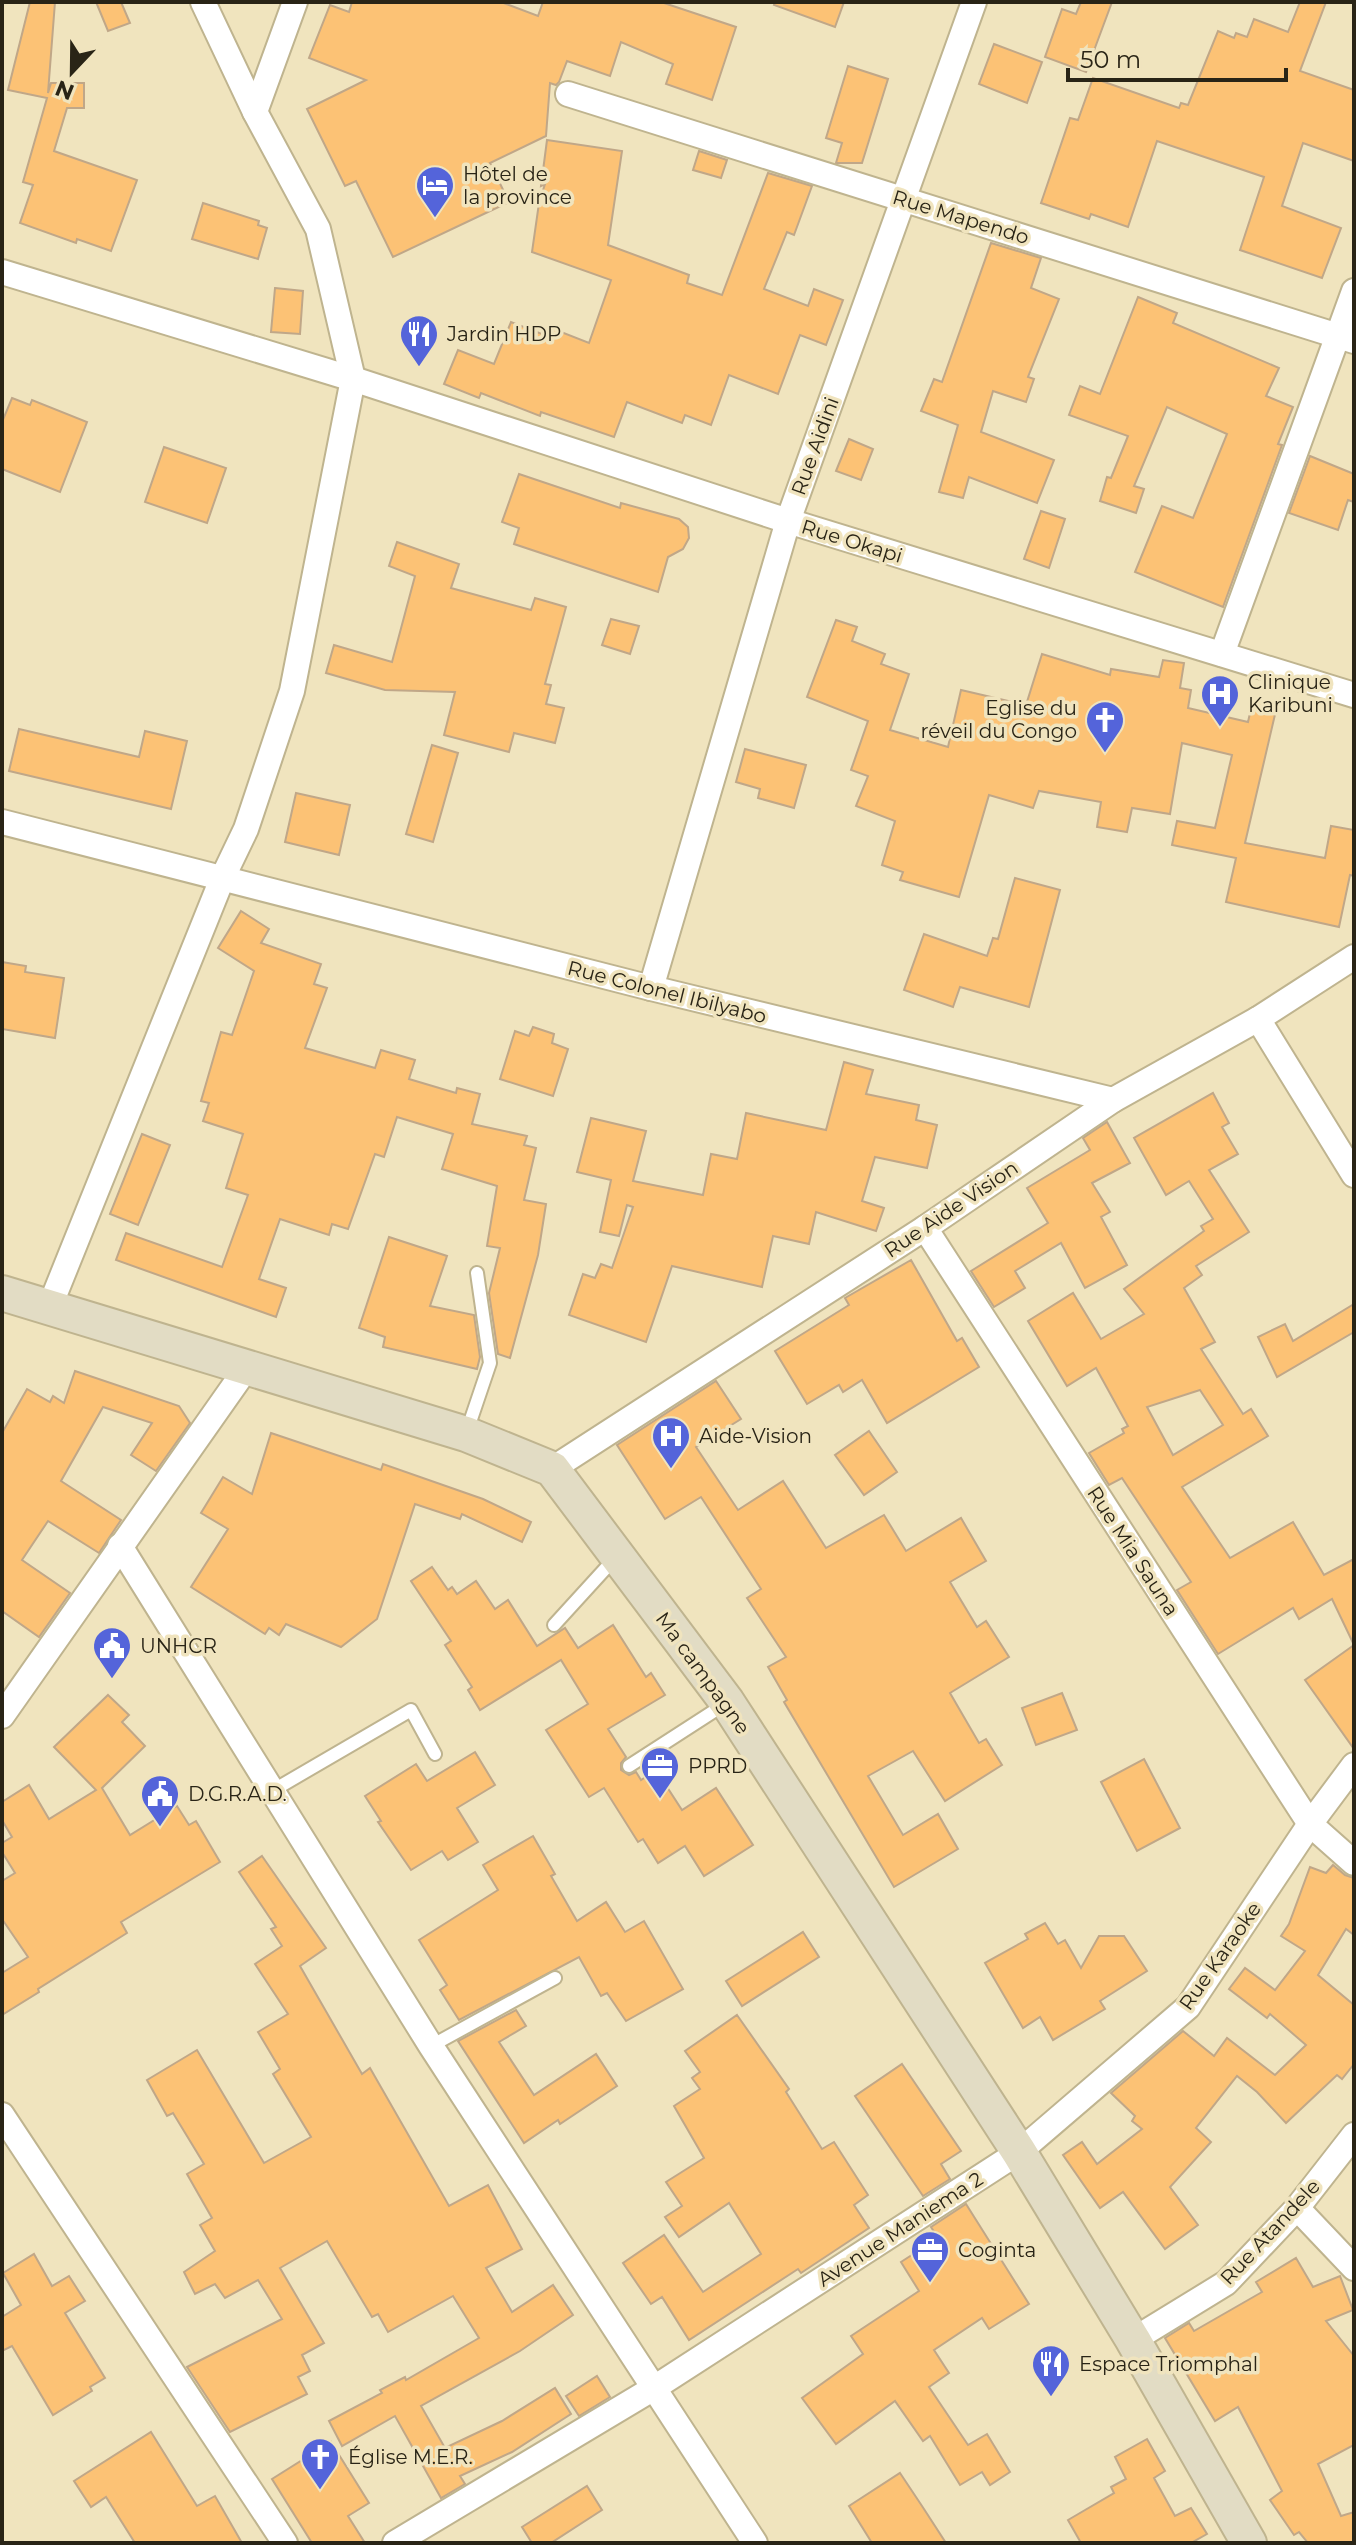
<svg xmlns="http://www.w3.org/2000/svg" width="1356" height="2545" font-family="Montserrat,sans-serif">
	<rect width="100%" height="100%" fill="#f0e4be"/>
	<g fill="#fcc275" stroke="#c0a788" stroke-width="2" fill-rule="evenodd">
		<polygon points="30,2 55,2 48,93 51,83 84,83 84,108 67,108 54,151 137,180 111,251 77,239 76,243 20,223 33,185 23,182 47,98 8,90"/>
		<polygon points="96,2 121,2 130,23 108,31"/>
		<polygon points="352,2 501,2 538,16 543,2 661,2 736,27 712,100 666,84 673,64 621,42 610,76 567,61 559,82 556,85 550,83 546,136 490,163 509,202 393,257 356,181 345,186 307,109 366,80 309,58 330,5 349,12"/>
		<polygon points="775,2 844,2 835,27 774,5"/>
		<polygon points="1081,2 1112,2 1086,72 1045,57 1062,9 1076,14"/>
		<polygon points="1300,2 1326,2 1300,71 1354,90 1354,161 1303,143 1282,206 1341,228 1322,278 1240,250 1264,177 1157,141 1128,227 1091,214 1089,219 1041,203 1070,118 1078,120 1093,78 1179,108 1181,103 1188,105 1218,31 1234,38 1236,33 1247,37 1254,19 1288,32"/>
		<polygon points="994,44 1042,62 1027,103 979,84"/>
		<polygon points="848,66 888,79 862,163 836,163 842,143 826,138"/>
		<polygon points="547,140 622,151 608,245 689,275 687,283 722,295 768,173 812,186 794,235 787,232 764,289 808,306 814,289 843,300 826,345 800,335 778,394 729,375 711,425 685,415 682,423 627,402 614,437 541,412 540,416 481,393 479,398 444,384 458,350 494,364 511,322 547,336 551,328 589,343 611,280 532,252 539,203 545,184 541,186"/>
		<polygon points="699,151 727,160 721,178 693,170"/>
		<polygon points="203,203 259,221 258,225 267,228 258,259 192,239"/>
		<polygon points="991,243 1041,258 1031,288 1059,299 1028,377 1034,379 1026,402 993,391 981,432 1054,460 1037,503 969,477 963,498 939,492 958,425 921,411 934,379 942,382"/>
		<polygon points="275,288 303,291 300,334 271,332"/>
		<polygon points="1138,297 1177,313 1173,323 1279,368 1266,396 1293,407 1278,444 1282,445 1223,607 1135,572 1162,506 1193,518 1227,434 1167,407 1134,486 1144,489 1136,513 1100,501 1107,477 1111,478 1128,436 1069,415 1080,386 1100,394"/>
		<polygon points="12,398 30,405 32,400 87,422 60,492 2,469 2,422"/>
		<polygon points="849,439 873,449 861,480 836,471"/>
		<polygon points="164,447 226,468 207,523 145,502"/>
		<polygon points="1310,456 1354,474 1354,502 1348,500 1338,530 1289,513"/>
		<polygon points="519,474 620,508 621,503 679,519 688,527 689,538 683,549 668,557 658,592 514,544 519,528 502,522"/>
		<polygon points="1041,511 1065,519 1049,568 1024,559"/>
		<polygon points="397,542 459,564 451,588 531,610 535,598 566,607 545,684 551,685 546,704 564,708 555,743 514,733 509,752 444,735 455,692 385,690 326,673 334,645 392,662 415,576 389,566"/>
		<polygon points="611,619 639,626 630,654 602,645"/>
		<polygon points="836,620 857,627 852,641 885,654 881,664 909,674 890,730 948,747 961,690 1026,705 1042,654 1110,675 1111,669 1159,677 1163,660 1184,663 1180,688 1191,690 1188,708 1248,722 1253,700 1277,706 1245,843 1325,858 1331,826 1354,830 1354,876 1350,875 1339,927 1226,902 1236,858 1172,845 1177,821 1215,828 1232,755 1182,743 1170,814 1132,808 1127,832 1097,827 1101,802 1039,791 1033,808 989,795 959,897 900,880 903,872 882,865 895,821 856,806 868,776 851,770 868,721 807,697"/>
		<polygon points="19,729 139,757 145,731 187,741 171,809 9,771"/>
		<polygon points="432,745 458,753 433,842 406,834"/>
		<polygon points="745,749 806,765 794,808 758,798 760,789 736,782"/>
		<polygon points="296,793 350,805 339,855 285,842"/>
		<polygon points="1015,878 1060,890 1029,1007 960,987 953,1007 904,990 924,934 987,956 993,938 998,939"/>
		<polygon points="241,911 269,929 261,943 321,964 314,984 327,988 305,1048 375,1068 381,1050 415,1060 409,1079 456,1093 457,1088 480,1094 472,1124 527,1136 524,1145 536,1148 524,1200 546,1204 538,1255 510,1358 498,1354 489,1293 500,1248 487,1246 497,1186 442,1169 453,1134 397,1117 384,1157 375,1154 348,1229 332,1224 329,1235 280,1219 259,1279 286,1288 276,1317 116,1260 126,1233 222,1267 248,1195 226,1188 243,1134 203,1121 209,1103 201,1101 221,1032 232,1035 254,971 218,948"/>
		<polygon points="2,962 26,966 25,972 64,978 55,1038 2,1029"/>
		<polygon points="533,1027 554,1034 552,1043 568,1049 553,1096 500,1079 515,1031 529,1036"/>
		<polygon points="844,1062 873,1070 866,1094 919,1105 916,1120 937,1125 927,1168 875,1157 862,1201 884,1208 876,1231 816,1212 809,1244 773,1236 762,1287 672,1266 646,1342 569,1315 583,1274 595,1278 601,1264 612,1268 633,1207 627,1205 619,1236 600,1232 611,1180 577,1172 591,1118 646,1131 633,1181 703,1195 711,1154 737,1159 746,1113 826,1130"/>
		<path d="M1213,1093L1229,1123L1222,1127L1238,1154L1209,1170L1249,1232L1196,1266L1202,1275L1184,1288L1215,1342L1201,1349L1243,1414L1251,1409L1268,1436L1182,1487L1230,1558L1293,1522L1324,1575L1354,1559V1749L1305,1680L1354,1645L1332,1599L1299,1619L1293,1608L1218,1654L1177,1590L1191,1582L1122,1478L1109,1485L1089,1453L1124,1433L1122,1429L1128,1426L1096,1368L1067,1386L1028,1321L1073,1293L1101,1339L1144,1314L1124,1289L1204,1231L1201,1226L1213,1219L1189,1181L1166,1195L1134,1138ZM1200,1390L1223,1425L1173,1455L1147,1407Z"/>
		<polygon points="1107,1122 1130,1163 1092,1183 1110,1212 1101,1217 1127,1265 1085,1288 1061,1243 1015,1271 1025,1288 994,1307 971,1271 1048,1223 1027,1188 1090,1150 1083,1138"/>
		<polygon points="142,1134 170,1145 138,1225 110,1214"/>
		<polygon points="389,1237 447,1256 430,1306 474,1315 480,1357 477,1369 383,1347 385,1337 359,1328"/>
		<polygon points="911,1260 957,1341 962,1338 979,1367 887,1423 862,1380 843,1392 839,1385 807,1404 775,1351 849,1305 845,1298"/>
		<polygon points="1354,1304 1354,1332 1277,1377 1258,1337 1285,1324 1293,1341"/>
		<polygon points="75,1371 179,1406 190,1423 156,1471 131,1455 152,1423 103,1407 61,1481 121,1520 99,1553 48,1521 22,1560 70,1593 39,1637 2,1611 2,1433 27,1389 50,1402 53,1396 64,1403"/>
		<polygon points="716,1381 741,1419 696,1447 738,1510 783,1481 826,1548 884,1515 906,1551 961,1518 986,1561 950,1582 977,1627 986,1621 1009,1657 950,1693 979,1743 986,1739 1002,1765 945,1801 913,1751 868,1776 903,1835 938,1814 958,1849 894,1887 784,1702 787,1700 768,1667 786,1657 747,1598 761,1589 701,1497 665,1519 617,1445"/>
		<polygon points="869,1431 897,1472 864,1495 835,1455"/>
		<polygon points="271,1433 381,1470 383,1464 483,1499 531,1522 522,1542 462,1514 460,1519 415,1504 377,1619 341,1647 286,1624 279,1635 269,1628 265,1634 191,1587 228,1529 201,1513 223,1477 252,1494"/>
		<polygon points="432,1567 448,1590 452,1587 457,1594 476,1581 495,1609 508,1600 537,1646 565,1628 578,1648 613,1625 646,1677 651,1673 665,1695 608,1729 626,1757 621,1763 621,1770 629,1775 636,1772 641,1780 656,1770 682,1810 716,1788 753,1845 704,1876 685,1846 658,1863 643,1839 638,1842 604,1788 589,1797 546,1730 588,1704 561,1660 480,1710 468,1690 472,1687 445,1645 451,1641 411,1581"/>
		<polygon points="1062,1693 1077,1730 1036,1745 1022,1708"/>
		<polygon points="108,1695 129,1715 122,1722 145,1746 102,1788 130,1835 177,1806 189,1825 196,1821 220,1862 121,1922 127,1933 38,1989 39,1992 2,2015 2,1973 28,1957 2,1919 2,1881 15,1873 2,1852 2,1843 12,1837 2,1820 2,1802 29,1785 49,1819 96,1790 54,1747"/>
		<polygon points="475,1752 495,1785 457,1808 478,1842 448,1860 442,1851 411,1870 378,1822 381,1821 365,1796 416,1764 427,1781"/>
		<polygon points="1144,1759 1180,1828 1137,1851 1101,1782"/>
		<polygon points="533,1836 555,1874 551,1876 577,1921 606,1902 625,1932 644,1921 683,1989 626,2021 607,1993 601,1996 579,1957 459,2020 440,1990 447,1985 419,1940 498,1890 483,1865"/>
		<polygon points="262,1856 326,1948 300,1966 362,2074 370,2068 449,2206 488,2185 522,2249 486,2268 512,2312 553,2285 573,2315 520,2351 421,2406 445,2448 502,2421 555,2388 571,2414 512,2452 460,2476 465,2484 441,2498 395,2416 342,2446 329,2421 382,2393 380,2390 405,2377 406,2380 479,2338 453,2296 388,2332 378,2314 372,2317 327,2241 280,2268 324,2343 302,2355 310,2371 298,2377 307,2394 230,2432 187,2367 282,2319 258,2280 225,2298 215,2284 195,2294 184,2272 215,2251 200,2225 212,2218 187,2174 204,2164 173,2113 167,2116 147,2080 197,2050 264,2163 311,2137 273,2074 280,2069 258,2032 288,2014 255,1964 282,1946 271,1929 276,1927 239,1872"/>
		<polygon points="1333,1865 1345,1875 1354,1878 1354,1935 1346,1929 1318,1975 1354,2005 1354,2064 1342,2079 1337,2075 1286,2123 1257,2092 1237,2076 1196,2128 1211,2142 1170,2187 1198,2225 1165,2249 1123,2192 1100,2208 1063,2155 1082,2142 1097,2164 1142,2129 1132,2121 1135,2116 1111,2093 1183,2031 1214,2056 1227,2038 1275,2075 1306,2045 1270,2014 1267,2018 1229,1989 1245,1968 1275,1990 1305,1951 1281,1936 1289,1924 1310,1867 1326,1873"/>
		<polygon points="1045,1923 1058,1944 1065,1940 1081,1968 1099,1936 1124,1936 1147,1971 1100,2001 1105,2009 1053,2040 1040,2017 1023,2028 985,1963 1028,1939 1025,1934"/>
		<polygon points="803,1932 819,1957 742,2006 726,1981"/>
		<polygon points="516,2010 526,2026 499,2042 534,2095 596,2054 617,2086 560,2124 558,2120 524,2143 458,2041"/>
		<polygon points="737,2015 789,2089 786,2092 822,2149 834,2142 868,2195 854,2205 869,2228 801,2273 798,2269 689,2340 662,2297 651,2304 623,2263 664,2235 703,2292 761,2254 729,2203 679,2237 665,2217 682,2206 666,2182 704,2158 674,2106 700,2089 692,2078 700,2072 685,2051"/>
		<polygon points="902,2064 961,2151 941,2164 950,2179 923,2196 855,2096"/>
		<polygon points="966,2204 1029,2304 989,2329 982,2318 934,2350 949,2373 929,2387 968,2445 987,2434 1010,2472 990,2485 982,2472 960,2485 930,2436 923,2441 895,2401 836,2444 802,2398 863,2354 851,2336 919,2291 901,2262 938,2238 931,2227"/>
		<polygon points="34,2254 52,2286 69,2276 85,2301 65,2313 105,2378 90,2387 92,2391 53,2415 12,2346 2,2351 2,2317 21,2305 3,2273"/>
		<polygon points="1296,2258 1313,2287 1340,2276 1353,2310 1326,2321 1354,2356 1354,2445 1318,2464 1341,2516 1354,2512 1354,2543 1308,2543 1299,2532 1294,2535 1270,2500 1282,2491 1238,2407 1215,2421 1165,2338 1189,2323 1194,2331 1262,2292 1256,2282"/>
		<polygon points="597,2376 610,2397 579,2416 566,2396"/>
		<polygon points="151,2432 197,2506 215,2496 242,2543 135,2543 106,2497 91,2507 74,2481"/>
		<polygon points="1147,2439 1165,2471 1154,2478 1175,2516 1191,2508 1207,2534 1191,2543 1081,2543 1068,2520 1114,2493 1111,2487 1126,2479 1115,2457"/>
		<polygon points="331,2442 369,2503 348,2516 365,2543 312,2543 272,2479"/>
		<polygon points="900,2473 922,2506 946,2543 872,2543 849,2506"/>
		<polygon points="587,2486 602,2510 551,2543 532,2543 522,2527"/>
	</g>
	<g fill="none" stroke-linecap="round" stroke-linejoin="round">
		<g stroke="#bfb48f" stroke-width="16">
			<g id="lane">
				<polyline points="467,1431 490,1363 477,1273"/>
				<polyline points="554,1625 616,1557"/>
				<polyline points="629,1766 725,1704"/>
				<polyline points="272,1791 411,1710 435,1754"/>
				<polyline points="431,2046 555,1978"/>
			</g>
		</g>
		<g stroke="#bfb48f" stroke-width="28">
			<g id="street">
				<polyline points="568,94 1354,341"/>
				<polyline points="255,112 295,2"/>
				<polyline points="2,272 353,379 788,521 1354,695"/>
				<polyline points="1222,654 1354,291"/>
				<polyline points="2,822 651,988 1113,1100"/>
				<polyline points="651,988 788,521 974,2"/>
				<polyline points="1258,1019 1354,1175"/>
				<polyline points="925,1228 1310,1824 1354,1863"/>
				<polyline points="50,1306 222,879 246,829 292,691 353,379 318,229 255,112 203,2"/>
				<polyline points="552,1469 925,1228 1113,1100 1258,1019 1354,957"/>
				<polyline points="120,1546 431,2046 755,2543"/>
				<polyline points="2,1716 248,1366"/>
				<polyline points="2,2115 285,2543"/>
				<polyline points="1297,2208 1354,2268"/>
				<polyline points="1133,2340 1226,2283 1297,2208 1354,2135"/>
				<polyline points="395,2543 654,2388 1019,2152 1188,2007 1310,1824 1354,1765"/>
			</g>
		</g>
		<g stroke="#bfb48f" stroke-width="38">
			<polyline id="secondary" points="2,1293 466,1434 552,1469 727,1702 1019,2152 1133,2340 1249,2543"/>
		</g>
		<use href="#lane" stroke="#fff" stroke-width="12"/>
		<use href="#street" stroke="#fff" stroke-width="24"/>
		<use href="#secondary" stroke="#e2dcc4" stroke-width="34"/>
	</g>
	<defs>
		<g id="hotel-pin" transform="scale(2)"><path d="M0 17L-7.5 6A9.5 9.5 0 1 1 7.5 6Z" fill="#5464da" stroke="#f0e4be"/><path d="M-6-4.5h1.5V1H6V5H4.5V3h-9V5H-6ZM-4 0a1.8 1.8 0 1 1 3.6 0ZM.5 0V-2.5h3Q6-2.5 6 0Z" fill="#fff"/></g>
		<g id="restaurant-pin" transform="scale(2)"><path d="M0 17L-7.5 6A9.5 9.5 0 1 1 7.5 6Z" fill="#5464da" stroke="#f0e4be"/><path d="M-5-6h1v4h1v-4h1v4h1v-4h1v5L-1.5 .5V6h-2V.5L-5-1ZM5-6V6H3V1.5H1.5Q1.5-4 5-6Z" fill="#fff"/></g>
		<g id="hospital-pin" transform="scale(2)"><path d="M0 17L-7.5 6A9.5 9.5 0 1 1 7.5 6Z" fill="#5464da" stroke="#f0e4be"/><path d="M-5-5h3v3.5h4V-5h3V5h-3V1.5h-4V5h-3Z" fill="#fff"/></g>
		<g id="church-pin" transform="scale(2)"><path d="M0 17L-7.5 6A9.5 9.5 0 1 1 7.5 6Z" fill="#5464da" stroke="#f0e4be"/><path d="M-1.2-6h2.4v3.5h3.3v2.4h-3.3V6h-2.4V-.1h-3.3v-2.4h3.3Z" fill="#fff"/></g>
		<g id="civic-pin" transform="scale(2)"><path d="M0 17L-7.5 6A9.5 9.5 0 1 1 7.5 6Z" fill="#5464da" stroke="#f0e4be"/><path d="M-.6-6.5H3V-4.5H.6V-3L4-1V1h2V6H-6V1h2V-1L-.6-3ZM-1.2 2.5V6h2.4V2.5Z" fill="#fff"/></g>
		<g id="office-pin" transform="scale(2)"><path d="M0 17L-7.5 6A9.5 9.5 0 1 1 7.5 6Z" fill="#5464da" stroke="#f0e4be"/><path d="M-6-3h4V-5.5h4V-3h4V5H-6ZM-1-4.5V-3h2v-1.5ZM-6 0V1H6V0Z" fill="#fff"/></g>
	</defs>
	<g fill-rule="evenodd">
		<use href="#hotel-pin" x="435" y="185"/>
		<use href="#restaurant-pin" x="419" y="334"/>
		<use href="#hospital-pin" x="1220" y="694"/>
		<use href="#church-pin" x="1105" y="720"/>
		<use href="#hospital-pin" x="671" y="1436"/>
		<use href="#civic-pin" x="112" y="1646"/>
		<use href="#office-pin" x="660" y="1766"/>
		<use href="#civic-pin" x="160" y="1794"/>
		<use href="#office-pin" x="930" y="2250"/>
		<use href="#restaurant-pin" x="1051" y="2364"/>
		<use href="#church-pin" x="320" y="2457"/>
	</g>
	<g text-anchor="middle" stroke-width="7" stroke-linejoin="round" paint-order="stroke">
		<g font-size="20" fill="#292416" stroke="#f0e4be" text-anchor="start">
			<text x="463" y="181">Hôtel de<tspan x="463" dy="23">la province</tspan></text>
			<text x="447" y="341">Jardin HDP</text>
			<text x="1248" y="689">Clinique<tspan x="1248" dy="23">Karibuni</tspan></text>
			<text x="1077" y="715" text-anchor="end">Eglise du<tspan x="1077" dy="23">réveil du Congo</tspan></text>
			<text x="699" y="1443">Aide-Vision</text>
			<text x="140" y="1653">UNHCR</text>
			<text x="688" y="1773">PPRD</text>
			<text x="188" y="1801">D.G.R.A.D.</text>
			<text x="958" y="2257">Coginta</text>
			<text x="1079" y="2371">Espace Triomphal</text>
			<text x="348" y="2464">Église M.E.R.</text>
		</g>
		<g font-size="20" fill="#292416" stroke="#f0e4be">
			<text transform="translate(961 217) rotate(17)" y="7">Rue Mapendo</text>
			<text transform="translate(815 446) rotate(-70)" y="7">Rue Aidini</text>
			<text transform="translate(852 541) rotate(17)" y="7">Rue Okapi</text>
			<text transform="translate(667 992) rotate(14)" y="7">Rue Colonel Ibilyabo</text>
			<text transform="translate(951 1209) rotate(-34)" y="7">Rue Aide Vision</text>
			<text transform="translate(1133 1551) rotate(57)" y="7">Rue Mia Sauna</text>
			<text transform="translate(703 1673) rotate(54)" y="7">Ma campagne</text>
			<text transform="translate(1220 1956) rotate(-55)" y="7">Rue Karaoke</text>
			<text transform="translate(900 2229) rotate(-33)" y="7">Avenue Maniema 2</text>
			<text transform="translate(1270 2232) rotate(-47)" y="7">Rue Atandele</text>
		</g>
	</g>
	<rect width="1356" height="2545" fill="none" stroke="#292416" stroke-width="8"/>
	<g transform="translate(72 72) rotate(202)" stroke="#f0e4be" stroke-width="6" paint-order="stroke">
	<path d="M0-6L14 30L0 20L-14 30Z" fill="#292416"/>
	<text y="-12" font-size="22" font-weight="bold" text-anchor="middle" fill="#292416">N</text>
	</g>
	<path d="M1068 68v12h218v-12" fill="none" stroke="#292416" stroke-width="4"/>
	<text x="1080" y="68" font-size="24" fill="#292416" stroke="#f0e4be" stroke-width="6" paint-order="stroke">50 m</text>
</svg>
